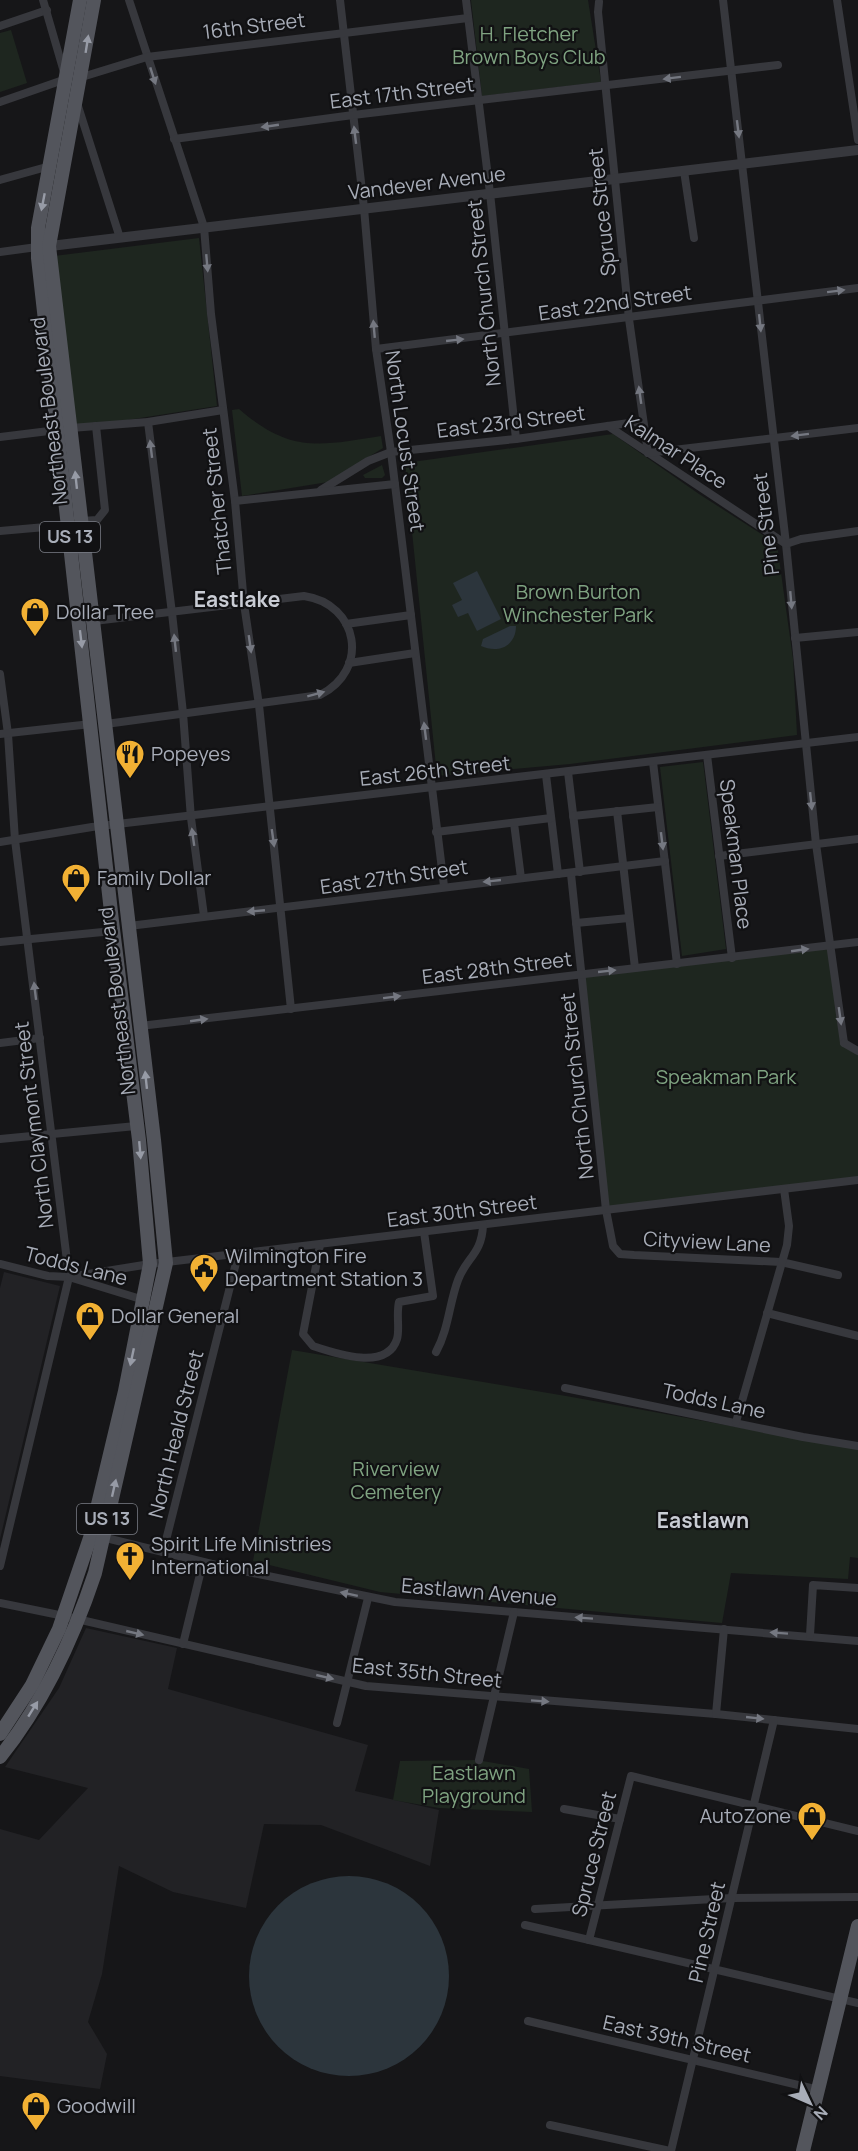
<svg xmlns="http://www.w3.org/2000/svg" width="858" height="2151" font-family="Manrope,sans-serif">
	<rect width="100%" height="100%" fill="#161618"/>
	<g fill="#222225">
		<polygon points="4,1272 60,1286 0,1539 0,1288"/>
		<polygon points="86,1628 177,1648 168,1689 368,1745 355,1791 439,1810 430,1866 321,1825 264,1824 246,1908 173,1892 119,1866 102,1974 88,2022 107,2054 100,2089 0,2076 0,1829 39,1840 88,1788 5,1767 59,1688"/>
	</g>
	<g fill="#1e261f">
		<polygon points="471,0 588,0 601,82 482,96"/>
		<polygon points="11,30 27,83 0,92 0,33"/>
		<polygon points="199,238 217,406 76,428 54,256"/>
		<path d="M239,409C290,453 319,446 381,436L383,448L328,482L242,496L232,410Z"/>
		<polygon points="613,434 699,494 777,544 793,659 797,735 570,764 437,776 405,463"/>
		<polygon points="382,465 385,475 382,478 365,478 363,475"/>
		<polygon points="703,762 726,949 682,956 660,767"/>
		<polygon points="830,945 844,1043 858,1052 858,1181 606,1210 582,974"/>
		<polygon points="292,1350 566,1396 858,1449 858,1558 850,1557 848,1579 731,1573 722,1623 380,1592 253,1561"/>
		<polygon points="477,1760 529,1769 532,1812 439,1808 393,1800 400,1761"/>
	</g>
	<g fill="#2c353c">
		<polygon points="477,571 501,619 477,631 468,613 458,617 452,605 462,600 453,583"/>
		<path d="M510,626H516C516,646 498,654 481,646L483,639Z"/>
		<circle cx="349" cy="1976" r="100"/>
	</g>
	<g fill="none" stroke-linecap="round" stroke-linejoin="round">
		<g stroke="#37383d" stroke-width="8">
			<polyline points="129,0 204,227 211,314 235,501 244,604 259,705 291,1009"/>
			<polyline points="340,0 364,208 376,349 391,452 444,886"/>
			<polyline points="466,0 490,193 516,439"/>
			<polyline points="723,0 786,544 816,844 844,1043"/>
			<polyline points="837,0 858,140"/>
			<polyline points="599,2 598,12 629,319 648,453"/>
			<polyline points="0,26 47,10"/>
			<polyline points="82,77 147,57 468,18"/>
			<polyline points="0,102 66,79 43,0"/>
			<polyline points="77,103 120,238"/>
			<polyline points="174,139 353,115 778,65"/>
			<polyline points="684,171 694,238"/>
			<polyline points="0,180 50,166"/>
			<polyline points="0,252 37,247"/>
			<polyline points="376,349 858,288"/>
			<polyline points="148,422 172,613 183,713 191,818 204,916"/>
			<polyline points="608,426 786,544 801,539 858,531"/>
			<polyline points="71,428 148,422 223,410"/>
			<polyline points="0,437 57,430"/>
			<polyline points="648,453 858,428"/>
			<polyline points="321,490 368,461 391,452 516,439 643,421"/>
			<polyline points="235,501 395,484"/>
			<polyline points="81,521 97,520 105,510 96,426"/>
			<polyline points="0,531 68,525"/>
			<path d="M94,621L304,596C359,604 370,670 320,695L106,724"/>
			<polyline points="346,624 411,615"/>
			<polyline points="795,638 858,632"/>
			<polyline points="349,663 415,653"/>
			<polyline points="0,674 8,734 15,840 69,1277 0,1566"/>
			<polyline points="0,734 91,724"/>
			<polyline points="707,755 732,958"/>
			<polyline points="653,762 677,964"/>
			<polyline points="568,772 580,872"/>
			<polyline points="546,775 558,874"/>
			<polyline points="617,811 635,968"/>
			<polyline points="573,816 658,807"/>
			<polyline points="514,823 521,878"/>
			<polyline points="436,832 551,818"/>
			<polyline points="0,842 92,827 858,737"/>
			<polyline points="719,856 858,839"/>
			<polyline points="571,874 606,1210 613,1246 620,1254 634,1255 781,1262 838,1275"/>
			<polyline points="576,923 629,918"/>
			<polyline points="129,926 665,861"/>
			<polyline points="0,942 113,931"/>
			<polyline points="140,1026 858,942"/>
			<polyline points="0,1043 40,1038"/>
			<polyline points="844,1043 858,1051"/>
			<polyline points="0,1139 136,1126"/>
			<path d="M320,1245L303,1334L313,1346C337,1354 387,1371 397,1339C400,1329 396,1315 399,1302L433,1296L424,1232"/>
			<polyline points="0,1264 48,1276 69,1277 144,1300"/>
			<polyline points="69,1277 150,1264 858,1180"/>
			<polyline points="767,1313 858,1336"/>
			<path d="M436,1352C449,1328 449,1304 458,1280C466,1258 482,1254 483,1225"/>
			<polyline points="565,1388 803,1437 858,1446"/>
			<polyline points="736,1422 787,1245 789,1226 784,1189"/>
			<polyline points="102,1537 224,1567 395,1602 858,1641"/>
			<polyline points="163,1552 238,1255"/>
			<polyline points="0,1603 64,1616 366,1686 716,1714 858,1729"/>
			<polyline points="810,1635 813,1585 858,1588"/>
			<polyline points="183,1644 203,1562"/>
			<polyline points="716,1714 724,1629"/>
			<polyline points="337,1723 368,1598"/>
			<polyline points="479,1760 514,1612"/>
			<polyline points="564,1809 620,1819"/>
			<polyline points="535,1909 732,1898 858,1897"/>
			<polyline points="525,1925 858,2003"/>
			<polyline points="589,1940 631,1776 858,1831"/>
			<polyline points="528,2021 819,2090"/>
			<polyline points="550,2125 670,2151"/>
			<polyline points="671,2151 774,1720"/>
		</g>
		<polyline stroke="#37383d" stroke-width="10" points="42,247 858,150"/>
		<g stroke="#53555c" stroke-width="14">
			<polyline points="0,1734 32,1685 59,1629 90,1538 125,1391 150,1264 139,1140 112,921 38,258 38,228 80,0"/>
			<path d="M0,1757C44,1702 73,1639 95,1573L166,1263L154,1140L49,246L94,0"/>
			<polyline points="803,2151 858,1926"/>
		</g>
	</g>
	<defs><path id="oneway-solid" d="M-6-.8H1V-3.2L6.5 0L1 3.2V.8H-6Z" transform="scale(1.5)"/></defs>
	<g fill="#979ba6">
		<use href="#oneway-solid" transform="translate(87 44) rotate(-81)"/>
		<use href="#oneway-solid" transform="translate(43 202) rotate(101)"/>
		<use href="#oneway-solid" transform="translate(76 480) rotate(-96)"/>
		<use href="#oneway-solid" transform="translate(81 639) rotate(83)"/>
		<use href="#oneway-solid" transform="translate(146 1080) rotate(-96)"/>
		<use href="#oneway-solid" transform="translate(140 1150) rotate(85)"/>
		<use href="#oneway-solid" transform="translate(132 1357) rotate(102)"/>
		<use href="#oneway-solid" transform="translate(114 1488) rotate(-77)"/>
		<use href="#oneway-solid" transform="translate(33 1709) rotate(-58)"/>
	</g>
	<g fill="#757881">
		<use href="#oneway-solid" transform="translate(153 76) rotate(72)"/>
		<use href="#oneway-solid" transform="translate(672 78) rotate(173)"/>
		<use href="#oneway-solid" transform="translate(270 126) rotate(172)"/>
		<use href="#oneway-solid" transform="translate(738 129) rotate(83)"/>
		<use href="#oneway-solid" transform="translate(355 135) rotate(-97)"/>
		<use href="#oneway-solid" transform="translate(207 263) rotate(85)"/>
		<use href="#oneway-solid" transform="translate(836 291) rotate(-7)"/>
		<use href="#oneway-solid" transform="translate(760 323) rotate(84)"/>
		<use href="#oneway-solid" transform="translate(374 329) rotate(-95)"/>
		<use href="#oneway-solid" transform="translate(455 340) rotate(-6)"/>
		<use href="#oneway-solid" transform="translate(640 395) rotate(-98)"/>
		<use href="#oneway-solid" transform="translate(800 435) rotate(173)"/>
		<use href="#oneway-solid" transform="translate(151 449) rotate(-97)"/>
		<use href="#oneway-solid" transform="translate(791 600) rotate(85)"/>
		<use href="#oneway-solid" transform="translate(175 643) rotate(-96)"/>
		<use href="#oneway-solid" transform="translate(250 644) rotate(82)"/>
		<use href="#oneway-solid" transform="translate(316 694) rotate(-15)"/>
		<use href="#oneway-solid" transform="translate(425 731) rotate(-97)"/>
		<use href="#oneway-solid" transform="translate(811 801) rotate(84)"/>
		<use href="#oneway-solid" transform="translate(193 837) rotate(-98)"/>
		<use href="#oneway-solid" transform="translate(273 838) rotate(82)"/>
		<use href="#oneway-solid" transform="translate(662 841) rotate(83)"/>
		<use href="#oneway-solid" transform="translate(492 881) rotate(174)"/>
		<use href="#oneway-solid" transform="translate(256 911) rotate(175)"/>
		<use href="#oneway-solid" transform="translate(800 950) rotate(-8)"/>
		<use href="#oneway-solid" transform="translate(607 971) rotate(-6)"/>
		<use href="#oneway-solid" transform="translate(35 991) rotate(-97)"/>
		<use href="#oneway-solid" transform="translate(392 997) rotate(-7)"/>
		<use href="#oneway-solid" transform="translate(840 1016) rotate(82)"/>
		<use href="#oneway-solid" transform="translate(199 1020) rotate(-8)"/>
		<use href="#oneway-solid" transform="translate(349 1594) rotate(-168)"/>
		<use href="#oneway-solid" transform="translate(584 1618) rotate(-176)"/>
		<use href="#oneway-solid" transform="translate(135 1633) rotate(13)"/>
		<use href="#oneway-solid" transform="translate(779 1633) rotate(-176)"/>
		<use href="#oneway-solid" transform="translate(325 1677) rotate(13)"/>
		<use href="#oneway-solid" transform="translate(540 1701) rotate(4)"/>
		<use href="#oneway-solid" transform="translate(755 1718) rotate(6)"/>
	</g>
	<defs>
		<g id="shop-pin" transform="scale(1.5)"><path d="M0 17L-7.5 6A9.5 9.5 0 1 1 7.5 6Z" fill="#f2b134" stroke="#111113"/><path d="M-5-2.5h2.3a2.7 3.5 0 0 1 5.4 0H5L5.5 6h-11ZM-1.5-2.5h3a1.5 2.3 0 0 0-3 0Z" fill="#111"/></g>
		<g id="restaurant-pin" transform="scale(1.5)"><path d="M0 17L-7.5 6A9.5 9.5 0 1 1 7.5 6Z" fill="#f2b134" stroke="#111113"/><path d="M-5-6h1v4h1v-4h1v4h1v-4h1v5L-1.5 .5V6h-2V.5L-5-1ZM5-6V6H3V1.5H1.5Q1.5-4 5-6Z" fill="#111"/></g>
		<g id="civic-pin" transform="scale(1.5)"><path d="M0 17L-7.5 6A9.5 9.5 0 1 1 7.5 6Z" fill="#f2b134" stroke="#111113"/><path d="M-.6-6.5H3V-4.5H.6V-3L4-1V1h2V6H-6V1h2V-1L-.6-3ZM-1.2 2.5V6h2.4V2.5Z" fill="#111"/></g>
		<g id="church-pin" transform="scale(1.5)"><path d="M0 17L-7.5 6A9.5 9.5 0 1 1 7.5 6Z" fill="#f2b134" stroke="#111113"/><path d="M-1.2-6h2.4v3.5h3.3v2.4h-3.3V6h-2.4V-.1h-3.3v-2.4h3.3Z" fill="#111"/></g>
	</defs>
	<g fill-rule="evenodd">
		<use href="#shop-pin" x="35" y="612"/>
		<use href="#restaurant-pin" x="130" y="754"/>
		<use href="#shop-pin" x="76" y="878"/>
		<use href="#civic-pin" x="204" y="1268"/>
		<use href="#shop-pin" x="90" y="1316"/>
		<use href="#church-pin" x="130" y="1556"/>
		<use href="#shop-pin" x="812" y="1816"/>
		<use href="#shop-pin" x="36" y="2106"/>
	</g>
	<g text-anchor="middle" stroke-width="4.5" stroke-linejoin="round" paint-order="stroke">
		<g fill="#111113" stroke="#7b7e86" stroke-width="1.5">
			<rect x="40" y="522" width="60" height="30" rx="4.5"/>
			<rect x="77" y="1504" width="60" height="30" rx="4.5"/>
		</g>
		<g font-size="18" font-weight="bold" fill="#a8adb8">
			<text x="70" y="543">US 13</text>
			<text x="107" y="1525">US 13</text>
		</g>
		<g font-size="20" fill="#a8adb8" stroke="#111113">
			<text transform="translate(254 26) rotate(-7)" y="7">16th Street</text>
			<text transform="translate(402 93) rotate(-7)" y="7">East 17th Street</text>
			<text transform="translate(427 183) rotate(-7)" y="7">Vandever Avenue</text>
			<text transform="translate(602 212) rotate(-96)" y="7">Spruce Street</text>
			<text transform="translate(484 293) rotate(-96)" y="7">North Church Street</text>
			<text transform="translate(615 303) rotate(-8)" y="7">East 22nd Street</text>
			<text transform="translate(49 411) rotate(-97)" y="7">Northeast Boulevard</text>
			<text transform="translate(511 422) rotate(-7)" y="7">East 23rd Street</text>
			<text transform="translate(405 441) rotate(82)" y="7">North Locust Street</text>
			<text transform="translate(676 452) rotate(33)" y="7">Kalmar Place</text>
			<text transform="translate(217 501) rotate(-96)" y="7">Thatcher Street</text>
			<text transform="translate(766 524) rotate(-97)" y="7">Pine Street</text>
			<text transform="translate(435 771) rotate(-6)" y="7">East 26th Street</text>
			<text transform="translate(736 854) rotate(83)" y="7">Speakman Place</text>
			<text transform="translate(394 877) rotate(-8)" y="7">East 27th Street</text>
			<text transform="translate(497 968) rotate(-7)" y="7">East 28th Street</text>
			<text transform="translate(117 1001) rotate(-97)" y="7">Northeast Boulevard</text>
			<text transform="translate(577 1086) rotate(-96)" y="7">North Church Street</text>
			<text transform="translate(34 1125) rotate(-97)" y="7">North Claymont Street</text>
			<text transform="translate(462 1211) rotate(-7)" y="7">East 30th Street</text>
			<text transform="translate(707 1242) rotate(3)" y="7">Cityview Lane</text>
			<text transform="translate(76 1266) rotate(14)" y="7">Todds Lane</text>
			<text transform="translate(714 1401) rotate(12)" y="7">Todds Lane</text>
			<text transform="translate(176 1434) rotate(-76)" y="7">North Heald Street</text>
			<text transform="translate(479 1592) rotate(5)" y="7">Eastlawn Avenue</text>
			<text transform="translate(427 1673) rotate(6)" y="7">East 35th Street</text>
			<text transform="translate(594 1854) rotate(-76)" y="7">Spruce Street</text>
			<text transform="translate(707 1932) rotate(-77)" y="7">Pine Street</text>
			<text transform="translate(677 2039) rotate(13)" y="7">East 39th Street</text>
		</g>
		<g font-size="20" fill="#7fa381" stroke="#111113">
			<text x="529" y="41">H. Fletcher<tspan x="529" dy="23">Brown Boys Club</tspan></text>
			<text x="578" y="599">Brown Burton<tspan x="578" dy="23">Winchester Park</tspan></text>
			<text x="726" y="1084">Speakman Park</text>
			<text x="396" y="1476">Riverview<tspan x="396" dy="23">Cemetery</tspan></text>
			<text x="474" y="1780">Eastlawn<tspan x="474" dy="23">Playground</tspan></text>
		</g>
		<g font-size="20" fill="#a8adb8" stroke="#111113" text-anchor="start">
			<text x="56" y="619">Dollar Tree</text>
			<text x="151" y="761">Popeyes</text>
			<text x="97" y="885">Family Dollar</text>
			<text x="225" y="1263">Wilmington Fire<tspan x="225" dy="23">Department Station 3</tspan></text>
			<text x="111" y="1323">Dollar General</text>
			<text x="151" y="1551">Spirit Life Ministries<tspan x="151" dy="23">International</tspan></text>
			<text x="791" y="1823" text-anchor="end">AutoZone</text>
			<text x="57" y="2113">Goodwill</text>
		</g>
		<g font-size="21" font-weight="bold" fill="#c9ccd4" stroke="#111113">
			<text x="237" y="607">Eastlake</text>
			<text x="703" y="1528">Eastlawn</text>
		</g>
	</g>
	<g transform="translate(810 2103) rotate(134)" stroke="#111113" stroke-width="4.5" paint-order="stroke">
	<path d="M0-4.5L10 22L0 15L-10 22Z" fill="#a8adb8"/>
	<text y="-9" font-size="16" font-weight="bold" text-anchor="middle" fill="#a8adb8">N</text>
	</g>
</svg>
